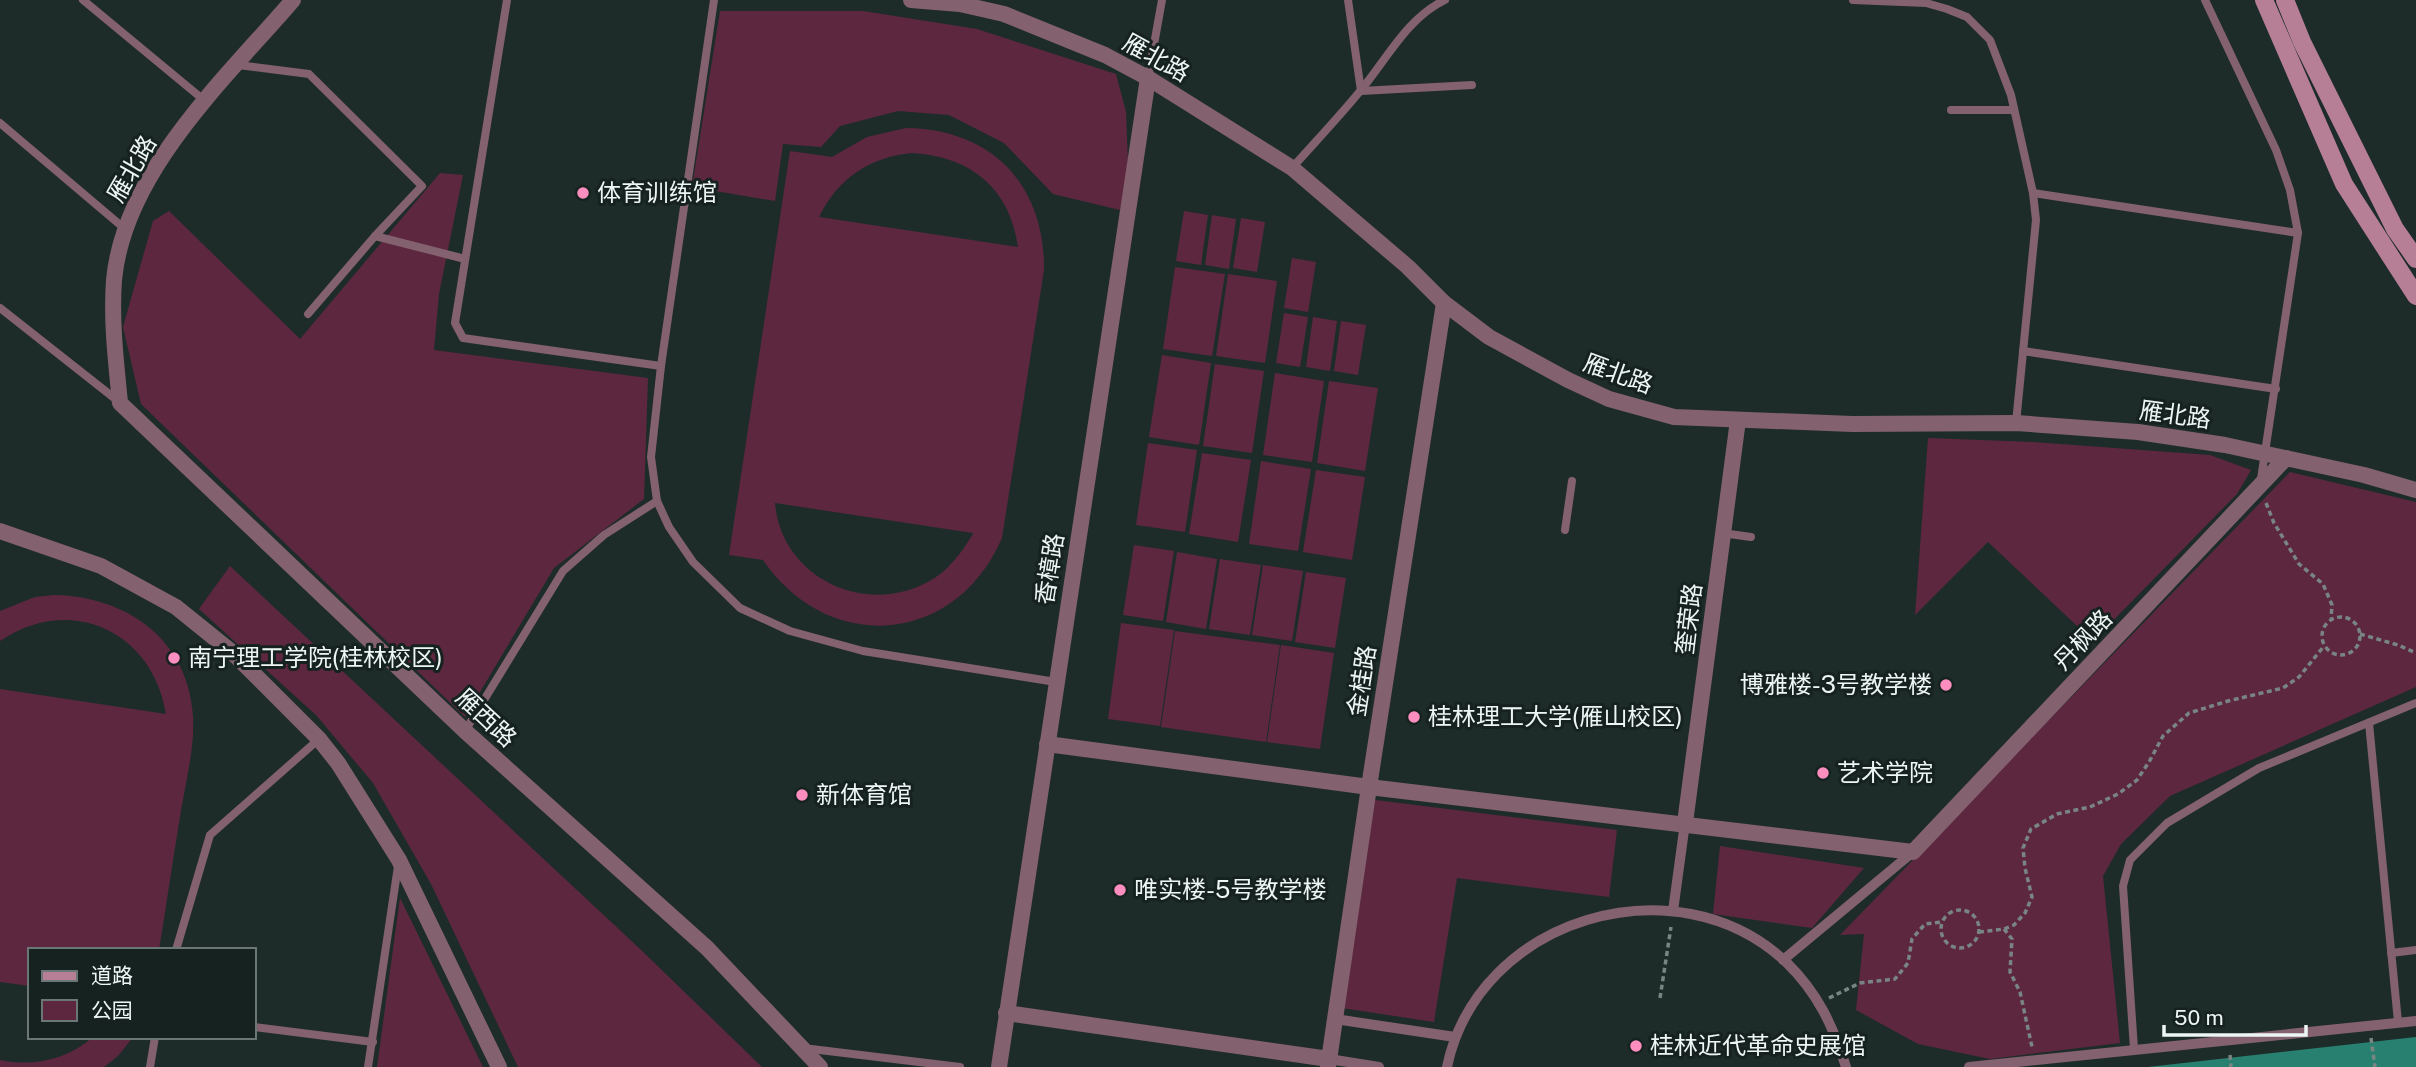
<svg xmlns="http://www.w3.org/2000/svg" width="2416" height="1067" font-family="'Public Sans','Noto Sans SC',sans-serif">
	<rect width="100%" height="100%" fill="#1e2c29"/>
	<g fill="#5d2740" fill-rule="evenodd">
		<polygon points="720,11 863,11 977,29 1116,74 1126,112 1128,163 1120,210 1053,194 1004,143 949,115 898,111 840,126 821,147 783,144 775,201 692,187"/>
		<path d="M906,128C992,129 1045,185 1044,270L1002,538C956,645 829,656 763,560L729,555L790,151L832,157L867,137ZM912,153C970,156 1010,188 1018,247L819,217C838,178 870,157 912,153ZM775,503L973,533V534C961,553 948,572 926,583C862,616 781,576 775,503Z"/>
		<polygon points="440,173 463,175 439,294 434,350 648,378 644,499 554,568 465,717 141,404 123,327 153,221 169,211 300,339"/>
		<polygon points="1184,211 1208,215 1201,265 1176,261"/>
		<polygon points="1212,215 1236,219 1229,269 1205,265"/>
		<polygon points="1241,218 1265,222 1257,272 1233,268"/>
		<polygon points="1292,258 1316,262 1308,312 1284,308"/>
		<polygon points="1175,267 1225,274 1212,356 1163,349"/>
		<polygon points="1228,274 1277,281 1265,363 1216,356"/>
		<polygon points="1284,313 1308,317 1300,367 1276,363"/>
		<polygon points="1313,317 1337,321 1330,371 1306,367"/>
		<polygon points="1341,321 1366,325 1358,375 1334,371"/>
		<polygon points="1162,355 1211,363 1199,445 1149,437"/>
		<polygon points="1215,364 1264,371 1252,453 1203,446"/>
		<polygon points="1275,373 1324,381 1312,462 1263,455"/>
		<polygon points="1329,381 1378,388 1365,471 1317,463"/>
		<polygon points="1928,438 2033,442 2210,455 2251,470 2237,494 2093,641 1988,542 1915,615"/>
		<polygon points="1148,443 1197,450 1185,532 1136,525"/>
		<polygon points="1202,453 1251,460 1238,542 1189,534"/>
		<polygon points="1261,461 1311,469 1298,551 1249,544"/>
		<polygon points="1316,470 1365,477 1352,560 1303,552"/>
		<polygon points="2290,472 2416,502 2416,687 2170,796 2121,844 2103,876 2120,1043 1990,1059 1918,1044 1856,1010 1864,934 1840,935"/>
		<polygon points="1134,545 1174,551 1163,621 1123,615"/>
		<polygon points="1177,552 1217,559 1206,629 1166,622"/>
		<polygon points="1220,559 1261,565 1250,635 1209,629"/>
		<polygon points="1263,565 1303,571 1292,641 1252,635"/>
		<polygon points="230,566 639,948 762,1067 518,1067 431,884 373,783 316,715 199,609"/>
		<polygon points="1306,572 1346,578 1335,648 1295,642"/>
		<path d="M55,595C127,597 188,639 193,716C195,751 184,788 179,823C172,865 166,907 159,950H30V986L0,982V689L166,714C153,631 70,593 0,641V611L35,597Z"/>
		<polygon points="1121,623 1174,630 1160,726 1108,719"/>
		<polygon points="1175,631 1280,645 1266,742 1161,727"/>
		<polygon points="1281,645 1334,653 1320,749 1267,742"/>
		<polygon points="1375,800 1617,830 1609,897 1457,878 1434,1022 1342,1008"/>
		<polygon points="1720,846 1864,868 1812,928 1713,914"/>
		<polygon points="400,898 483,1067 377,1067"/>
		<path d="M93,1037H133L118,1056L104,1067H0V1060C33,1067 67,1060 93,1037Z"/>
	</g>
	<polygon fill="#288170" points="2416,1037 2416,1067 2148,1067"/>
	<g fill="none" stroke-linecap="round" stroke-linejoin="round">
		<g stroke="#798583" stroke-width="3.5" stroke-dasharray="5 3.5" stroke-linecap="butt">
			<polyline points="2266,503 2274,523 2299,564 2323,584 2332,605 2331,618"/>
			<circle cx="2341" cy="636" r="19"/>
			<polyline points="2360,634 2398,645 2416,653"/>
			<circle cx="1960" cy="929" r="19"/>
			<polyline points="2004,929 2012,939 2010,972 2020,992 2032,1047"/>
			<polyline points="1979,932 2004,929 2014,925 2025,913 2032,897 2025,868 2023,848 2031,829 2057,814 2090,807 2118,794 2137,780 2149,762 2163,736 2189,713 2228,701 2283,688 2299,677 2324,646"/>
			<polyline points="1660,998 1671,927"/>
			<polyline points="1829,998 1860,983 1895,979 1908,963 1912,939 1925,924 1942,922"/>
			<polyline points="2371,1038 2375,1067"/>
			<polyline points="2230,1055 2231,1067"/>
		</g>
		<g stroke="#83616e" stroke-width="8">
			<polyline points="83,0 205,101"/>
			<polyline points="507,0 455,323 463,338 661,366 714,0"/>
			<polyline points="1348,0 1361,91 1472,85"/>
			<polyline points="1853,0 1926,3 1947,9 1967,17 1990,40 2011,95 2033,193 2036,220 2016,423"/>
			<polyline points="2205,0 2276,150 2290,190 2298,233 2261,479"/>
			<polyline points="238,65 309,74 422,186 375,236 465,259"/>
			<polyline points="1148,78 1162,0"/>
			<polyline points="1951,110 2014,110"/>
			<polyline points="0,123 125,229"/>
			<path d="M1292,168C1315,142 1339,117 1361,90C1387,59 1407,18 1445,0"/>
			<polyline points="2033,193 2298,233"/>
			<polyline points="0,308 118,401"/>
			<polyline points="308,314 375,236"/>
			<polyline points="2023,351 2276,389"/>
			<polyline points="661,366 651,457 657,501 669,527 693,562 740,608 790,631 863,651 1056,682"/>
			<polyline points="1565,530 1572,481"/>
			<polyline points="1722,533 1751,537"/>
			<polyline points="2369,723 2398,1022"/>
			<polyline points="465,731 563,571 604,535 657,501"/>
			<polyline points="176,950 210,835 319,739"/>
			<polyline points="2391,953 2416,950"/>
			<polyline points="254,1027 373,1042"/>
			<polyline points="803,1048 960,1067"/>
			<polyline points="2134,1049 2123,886 2130,860 2167,823 2259,768 2416,703"/>
			<polyline points="150,1067 155,1037"/>
			<polyline points="368,1067 398,866"/>
		</g>
		<g stroke="#83616e" stroke-width="10">
			<polyline points="1673,911 1685,823"/>
			<polyline points="1783,960 1913,852"/>
			<polyline points="1335,1019 1455,1037"/>
			<polyline points="1329,1059 1379,1067"/>
			<path d="M1447,1067C1478,918 1676,859 1786,962C1818,993 1833,1026 1846,1067"/>
			<polyline points="1969,1067 2416,1021"/>
		</g>
		<g stroke="#83616e" stroke-width="16">
			<path d="M293,0C226,78 124,172 114,280C111,321 116,361 120,403L465,731L707,948L820,1067"/>
			<polyline points="911,0 960,4 1004,14 1105,55 1148,78 1292,168 1408,267 1444,303 1489,337 1568,380 1609,399 1674,417 1852,424 2016,423 2138,432 2225,445 2364,475 2416,490"/>
			<polyline points="0,531 101,566 176,607 233,653 319,739 338,763 399,860 499,1067"/>
			<polyline points="1047,744 1369,787 1913,852 2286,458"/>
			<polyline points="1685,823 1738,420"/>
			<polyline points="1006,1013 1329,1059"/>
			<polyline points="999,1067 1148,78"/>
			<polyline points="1328,1067 1369,787 1444,303"/>
		</g>
		<g stroke="#b67f96" stroke-width="18">
			<polyline points="2264,0 2344,184 2416,296"/>
			<polyline points="2285,0 2302,42 2395,229 2416,259"/>
		</g>
	</g>
	<g fill="#fd8ebf" stroke="#15221f" stroke-width="2.5">
		<circle cx="583" cy="193" r="7"/>
		<circle cx="174" cy="658" r="7"/>
		<circle cx="1946" cy="685" r="7"/>
		<circle cx="1414" cy="717" r="7"/>
		<circle cx="1823" cy="773" r="7"/>
		<circle cx="802" cy="795" r="7"/>
		<circle cx="1120" cy="890" r="7"/>
		<circle cx="1636" cy="1046" r="7"/>
	</g>
	<g text-anchor="middle" stroke-width="6" stroke-linejoin="round" paint-order="stroke">
		<g font-size="24" fill="#edf6f4" stroke="#15221f">
			<text transform="translate(1156 58) rotate(29)" y="8">雁北路</text>
			<text transform="translate(132 169) rotate(-60)" y="8">雁北路</text>
			<text transform="translate(1618 374) rotate(20)" y="8">雁北路</text>
			<text transform="translate(2175 415) rotate(8)" y="8">雁北路</text>
			<text transform="translate(1050 569) rotate(-81)" y="8">香樟路</text>
			<text transform="translate(1689 619) rotate(-83)" y="8">奎荣路</text>
			<text transform="translate(2083 640) rotate(-46)" y="8">丹枫路</text>
			<text transform="translate(1362 681) rotate(-81)" y="8">金桂路</text>
			<text transform="translate(486 718) rotate(43)" y="8">雁西路</text>
		</g>
		<g font-size="24" fill="#edf6f4" stroke="#15221f" text-anchor="start">
			<text x="597" y="201">体育训练馆</text>
			<text x="188" y="666">南宁理工学院(桂林校区)</text>
			<text x="1932" y="693" text-anchor="end">博雅楼-3号教学楼</text>
			<text x="1428" y="725">桂林理工大学(雁山校区)</text>
			<text x="1837" y="781">艺术学院</text>
			<text x="816" y="803">新体育馆</text>
			<text x="1134" y="898">唯实楼-5号教学楼</text>
			<text x="1650" y="1054">桂林近代革命史展馆</text>
		</g>
	</g>
	<rect x="28" y="948" width="228" height="91" fill="#15221f" stroke="#6b7774" stroke-width="2"/>
	<rect x="42" y="971" width="35" height="10" fill="#b67f96" stroke="#6b7774" stroke-width="2"/>
	<text x="91" y="983" font-size="21" fill="#edf6f4">道路</text>
	<rect x="42" y="1000" width="35" height="21" fill="#5d2740" stroke="#6b7774" stroke-width="2"/>
	<text x="91" y="1018" font-size="21" fill="#edf6f4">公园</text>
	<path d="M2164 1025v10h142v-10" fill="none" stroke="#edf6f4" stroke-width="3.5"/>
	<text x="2174" y="1025" font-size="21" fill="#edf6f4" stroke="#15221f" stroke-width="5" paint-order="stroke">50 m</text>
</svg>
